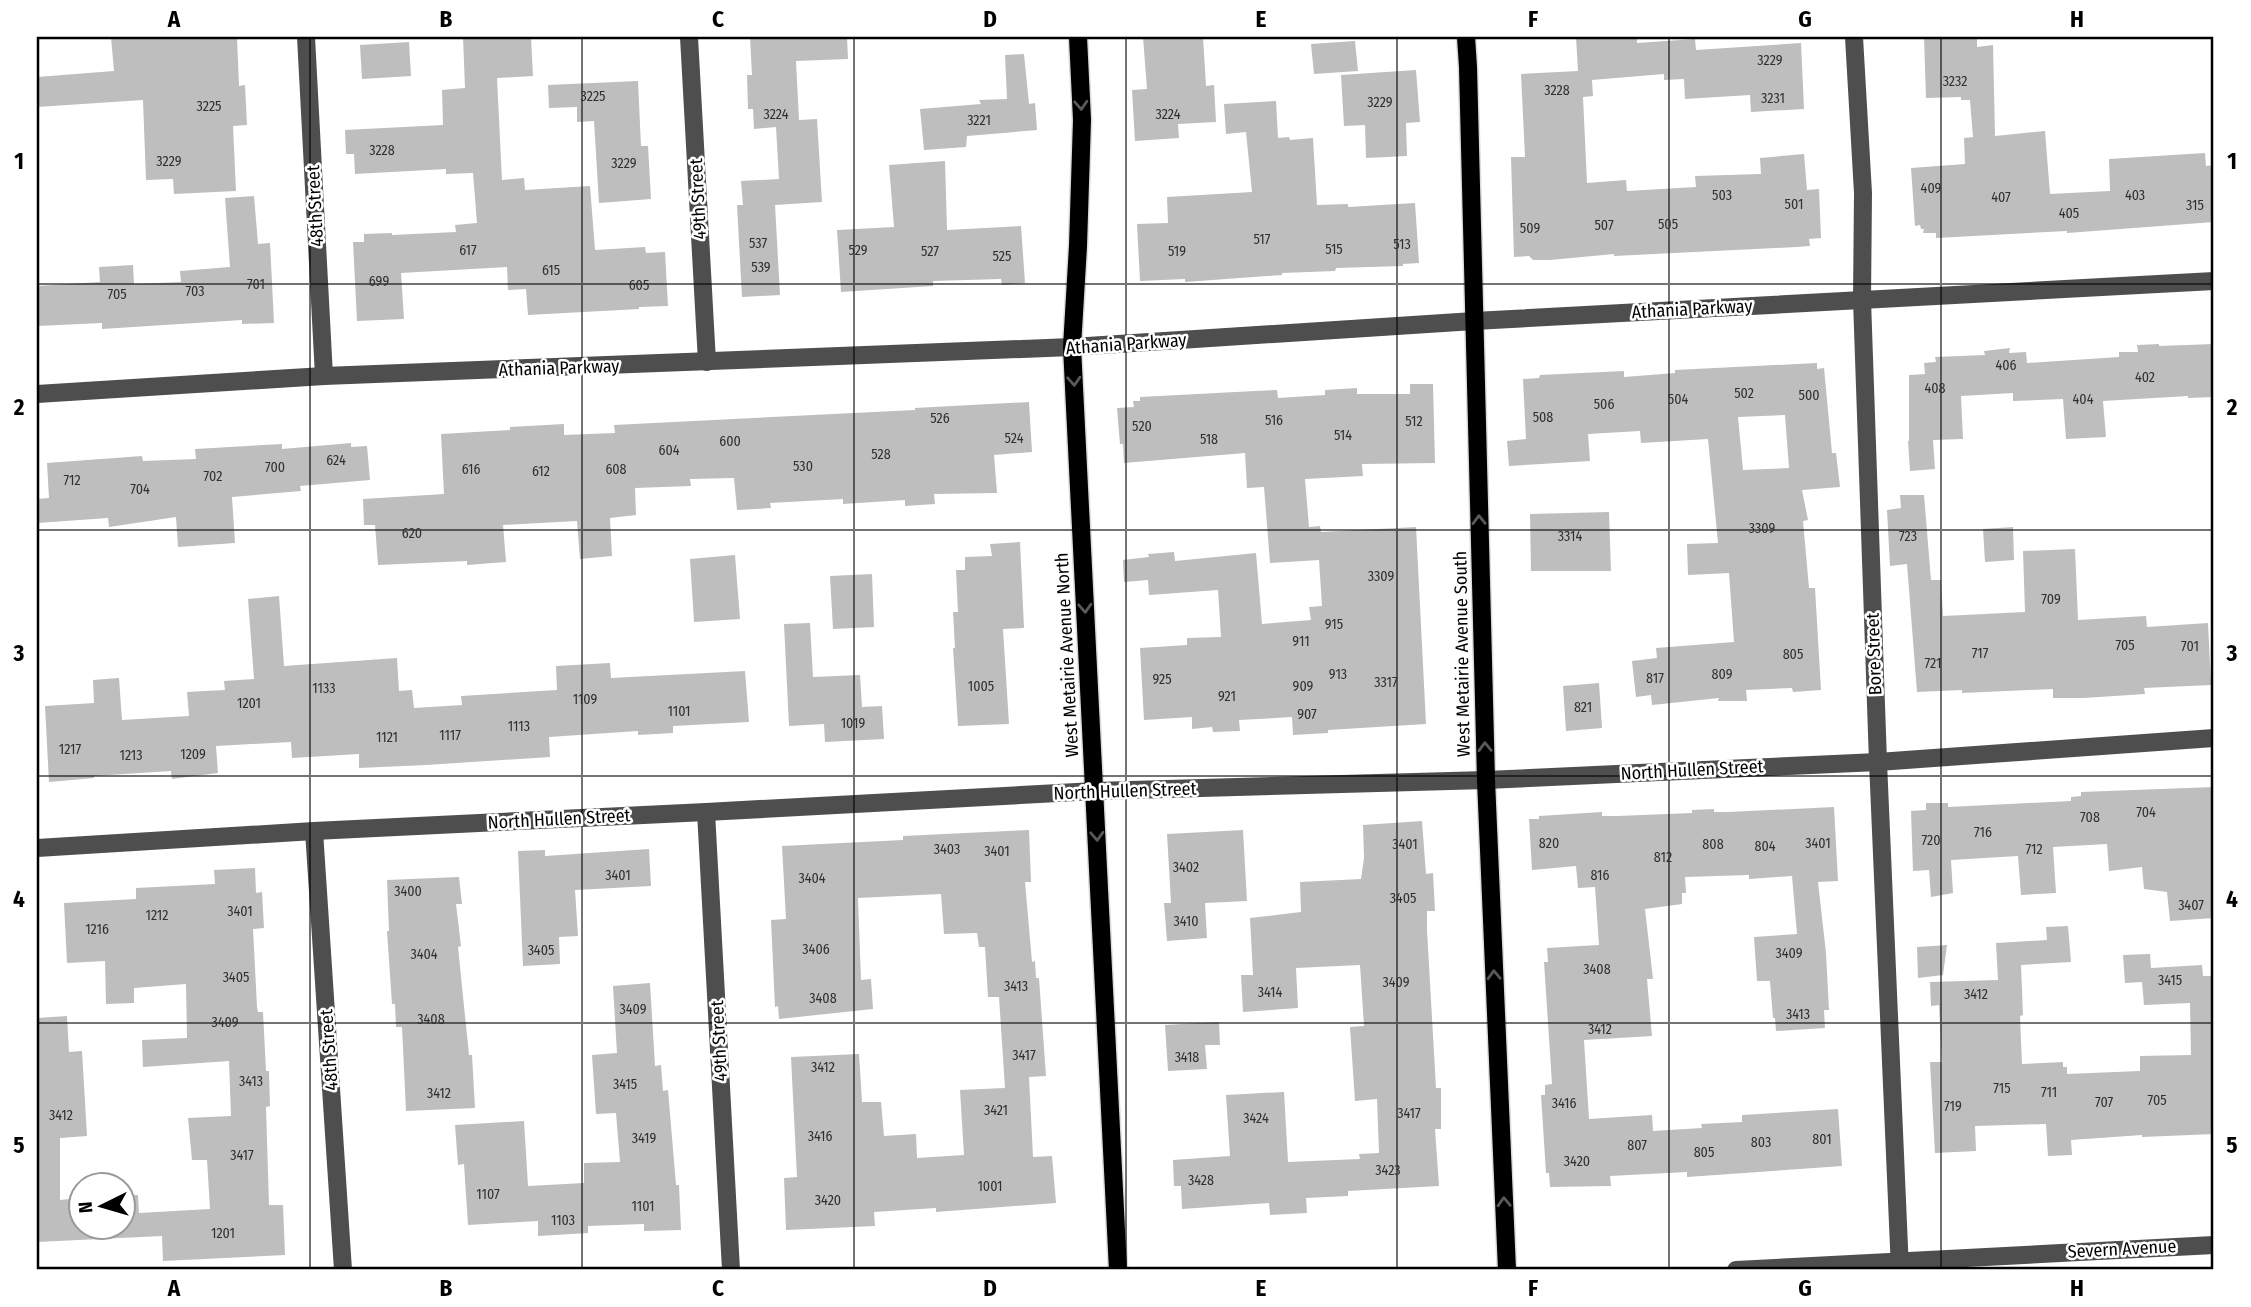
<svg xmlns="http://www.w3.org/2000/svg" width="2251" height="1307" font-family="'Fira Sans Condensed',sans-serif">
	<rect width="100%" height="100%" fill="#fff"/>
	<g fill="#bebebe" fill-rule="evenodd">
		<polygon points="111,37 237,37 239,86 245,85 247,125 233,126 236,191 174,194 173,179 146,180 143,100 37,107 37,77 114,71"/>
		<polygon points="463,37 531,37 533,76 497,78 502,180 524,178 525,190 590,186 595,250 645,247 646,253 665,252 668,306 639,307 639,309 528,315 526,289 508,290 507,267 401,273 404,319 357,321 353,242 364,242 364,234 392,233 392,235 456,232 455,225 477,223 473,173 446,174 446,169 355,174 354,154 346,154 345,130 443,125 442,90 465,88"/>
		<polygon points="750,37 847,37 848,59 796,61 799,120 817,119 822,202 775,205 780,295 742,297 737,205 743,205 741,181 779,179 776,127 754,129 753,109 748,109 747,75 752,75"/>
		<polygon points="1143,37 1203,37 1206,86 1214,85 1216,122 1178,124 1179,138 1135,141 1132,90 1147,89"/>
		<polygon points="1576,37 1637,37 1637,43 1695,39 1696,50 1801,43 1804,109 1751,112 1750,95 1685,99 1684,79 1664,80 1664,74 1592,80 1593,96 1583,97 1587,183 1626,180 1627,191 1696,187 1695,176 1761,174 1760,158 1804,154 1807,190 1819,189 1821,238 1809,239 1810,246 1796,247 1614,256 1614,254 1550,260 1533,260 1529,256 1514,257 1511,157 1525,157 1521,74 1578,71"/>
		<polygon points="1924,37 1977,37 1977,47 1993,45 1995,136 2045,131 2050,194 2110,191 2109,159 2205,153 2206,166 2214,165 2214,222 2067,233 2067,231 1936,238 1936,233 1923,233 1924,229 1921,229 1920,225 1915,226 1911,168 1965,164 1964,138 1973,137 1970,100 1961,100 1961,97 1926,98"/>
		<polygon points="1355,41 1358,71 1314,74 1311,44"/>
		<polygon points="409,42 411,76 362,79 360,45"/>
		<polygon points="1024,54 1029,104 1035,103 1037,130 967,136 966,147 924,150 920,109 981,104 979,100 1007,99 1005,55"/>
		<polygon points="1416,70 1420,122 1406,123 1407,156 1366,158 1365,125 1344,126 1341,75"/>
		<polygon points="638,81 641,146 648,146 651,199 599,203 594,121 577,122 577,107 549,108 548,85"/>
		<polygon points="1276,101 1278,138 1289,137 1290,140 1313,138 1317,205 1348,204 1348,207 1415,203 1419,263 1403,264 1403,266 1336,268 1335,271 1282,273 1282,275 1267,276 1185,282 1185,279 1140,281 1137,224 1168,223 1167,197 1252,192 1246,132 1226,134 1224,104"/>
		<polygon points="945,161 947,230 1021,226 1025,283 1002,285 1001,279 933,281 933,286 841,292 837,230 894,227 889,165"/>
		<polygon points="254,196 258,244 270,243 274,323 242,324 242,320 102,329 102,323 37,326 37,286 100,282 99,267 133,265 134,284 181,282 180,271 230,267 225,198"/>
		<polygon points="2159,344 2159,346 2214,344 2214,397 2188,398 2188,396 2103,401 2106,437 2066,439 2063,399 2013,401 2013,393 1961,396 1963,439 1933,440 1935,469 1910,471 1908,441 1909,441 1909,375 1925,374 1924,363 1936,362 1935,357 1985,355 1984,351 2010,348 2009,353 2026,352 2027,363 2119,357 2119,352 2138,352 2137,345"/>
		<path d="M1817,363V369L1824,368L1832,453H1836L1840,487L1802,490L1808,520L1803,521L1809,588H1815L1821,690L1793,692L1792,688L1746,690L1747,701H1718L1719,698L1652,705L1651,695L1636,697L1632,661L1657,658L1656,648L1734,642L1729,573L1688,575L1687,544L1718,543L1708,439L1641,443L1640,431L1588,434L1590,461L1509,466L1507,441L1526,439L1523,379L1539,378L1540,375L1624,371V377L1675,373V370ZM1785,415L1789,468L1743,470L1738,417Z"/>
		<polygon points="1410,384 1433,384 1435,463 1362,464 1363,476 1305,479 1309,527 1320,526 1321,532 1416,527 1426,724 1328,730 1328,733 1293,735 1292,717 1239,720 1240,731 1213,732 1212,727 1192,729 1192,717 1144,720 1140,648 1187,645 1187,638 1221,637 1218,590 1149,595 1148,580 1124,582 1123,560 1149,557 1148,554 1174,552 1175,561 1256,553 1262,624 1311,620 1309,607 1322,606 1319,560 1270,563 1264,487 1247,488 1245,453 1124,463 1123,444 1120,444 1117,408 1134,407 1133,401 1140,401 1140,397 1255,391 1277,390 1278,398 1325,395 1325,390 1357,388 1357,394 1410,394"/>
		<polygon points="1029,402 1032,452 994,455 997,493 934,494 935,504 905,506 905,500 843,504 843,499 770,503 771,508 737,510 734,478 690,479 691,486 635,488 636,515 610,518 612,556 580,559 577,521 503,525 506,562 467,565 467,561 378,565 375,525 364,525 363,499 444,494 441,434 510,430 510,427 564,424 564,435 615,433 614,425 915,410 915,408"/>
		<polygon points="351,443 351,447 367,446 370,480 300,486 301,491 232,497 235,543 178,547 176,517 109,527 108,518 37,523 37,499 49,498 47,463 142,456 143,461 196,459 195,449 282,444 282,449"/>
		<polygon points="1900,495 1924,495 1931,580 1941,580 1943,616 2025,612 2023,551 2075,549 2078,620 2146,616 2147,627 2208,623 2211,685 2144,688 2145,694 2084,698 2053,698 2053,689 1962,693 1962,690 1917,692 1907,564 1890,566 1887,510 1901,508"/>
		<polygon points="1609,512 1611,571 1531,571 1530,514"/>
		<polygon points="2013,527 2014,560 1985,562 1983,529"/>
		<polygon points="1020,542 1024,628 1003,629 1009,724 958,726 953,648 955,648 953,612 958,612 956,570 965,570 965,557 992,556 990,544"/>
		<polygon points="735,555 740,619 694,622 690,559"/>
		<polygon points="872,574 874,627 833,629 830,576"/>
		<polygon points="279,596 284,666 397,658 399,691 412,690 414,708 462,705 461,696 557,690 556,666 610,663 611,678 745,671 749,722 673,726 673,733 638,735 638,731 549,737 550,757 426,765 359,768 359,754 292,758 291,742 216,746 218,773 172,779 171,771 94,776 94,778 49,782 45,706 94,703 93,680 119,678 122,720 189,716 187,692 225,690 224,681 254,679 248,599"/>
		<polygon points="810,623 813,677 860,675 862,707 882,706 884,739 825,742 824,724 789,726 784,624"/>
		<polygon points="1599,683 1602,728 1566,731 1563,686"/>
		<polygon points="2214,787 2214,918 2170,921 2167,892 2144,889 2142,867 2109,871 2107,844 2053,847 2056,893 2021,895 2018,856 1951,860 1953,893 1931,897 1929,870 1913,871 1911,811 1926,810 1926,803 1948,803 1948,807 2071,801 2071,797 2081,796 2081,792"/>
		<polygon points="1834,807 1838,881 1818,882 1826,953 1829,1010 1824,1010 1825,1028 1776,1031 1775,1018 1773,1018 1770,981 1757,981 1754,937 1797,934 1792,876 1749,879 1749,875 1685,877 1686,893 1682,893 1682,904 1645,909 1653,979 1647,979 1652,1036 1584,1040 1589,1119 1652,1115 1653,1131 1702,1128 1701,1124 1742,1122 1742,1115 1838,1109 1842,1166 1687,1177 1687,1172 1610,1176 1611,1186 1550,1187 1549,1173 1546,1173 1541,1095 1545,1095 1545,1085 1552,1084 1544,962 1548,962 1547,948 1599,945 1595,887 1578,888 1576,866 1532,870 1529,819 1539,819 1539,816 1602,812 1602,816 1617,816 1692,813 1692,810 1714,809 1714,812 1728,812"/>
		<polygon points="1422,821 1426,874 1433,873 1435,911 1427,911 1427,930 1436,1088 1441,1088 1441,1129 1435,1129 1439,1186 1348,1191 1348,1196 1306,1198 1307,1213 1270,1215 1269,1203 1182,1209 1181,1186 1174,1186 1173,1160 1230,1156 1226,1095 1284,1092 1288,1162 1360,1159 1359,1154 1379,1153 1377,1099 1355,1101 1350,1027 1364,1026 1360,965 1296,968 1298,1008 1243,1012 1241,975 1253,975 1250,918 1301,912 1300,882 1361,879 1364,858 1363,825"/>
		<polygon points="1029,830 1031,882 1025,882 1032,962 1035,961 1036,978 1039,978 1046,1076 1029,1077 1033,1157 1052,1156 1056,1203 936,1212 936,1208 874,1212 875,1226 786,1230 784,1178 797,1177 791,1057 859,1054 862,1102 881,1102 884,1136 916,1134 917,1158 964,1155 960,1090 1005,1088 999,997 988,997 985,947 979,947 977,933 944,934 941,894 858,898 861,980 871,979 873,1009 779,1019 778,1006 775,1007 771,920 786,919 782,846 903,840 903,836"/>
		<polygon points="1243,830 1247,901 1205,903 1207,938 1167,941 1164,903 1171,903 1167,834"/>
		<polygon points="649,849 651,886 575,890 578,936 559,937 560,964 523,966 518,851 545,850 545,856"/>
		<polygon points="255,868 256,893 262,892 264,928 253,929 257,1007 258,1012 263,1012 266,1071 269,1071 270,1106 266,1107 269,1205 283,1205 285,1255 163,1261 162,1236 37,1242 37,1018 67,1016 69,1052 82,1051 87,1136 60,1138 60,1200 80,1198 80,1227 122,1227 122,1196 138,1195 139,1213 210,1209 207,1160 192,1160 188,1118 231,1116 229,1061 143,1067 142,1040 187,1038 186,984 134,988 134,1003 106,1004 105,961 67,963 64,903 136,899 136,888 215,884 214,870"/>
		<polygon points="459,877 462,904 456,904 461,946 458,947 469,1055 472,1055 475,1108 406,1111 402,1027 396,1027 395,1004 392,1004 387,931 389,931 387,880"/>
		<polygon points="2068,926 2071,962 2021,965 2023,1015 2020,1016 2022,1064 2063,1062 2063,1067 2067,1067 2067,1074 2140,1071 2140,1056 2191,1055 2190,1003 2144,1005 2142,982 2125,983 2123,955 2150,954 2151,968 2202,965 2203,976 2214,976 2214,1134 2142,1137 2142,1135 2071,1140 2072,1155 2048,1156 2046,1124 1975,1126 1976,1151 1935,1153 1930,1062 1942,1062 1939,1005 1931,1006 1930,982 1998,980 1996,943 2047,940 2046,927"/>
		<polygon points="1947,945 1943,975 1918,978 1917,947"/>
		<polygon points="650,983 655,1066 661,1065 663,1091 668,1090 676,1185 679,1185 681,1230 644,1231 644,1224 588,1226 588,1233 538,1236 538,1221 468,1225 464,1164 458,1165 455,1125 524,1121 528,1186 584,1183 584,1163 620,1162 616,1113 596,1114 592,1055 617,1053 613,986"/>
		<polygon points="1219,1022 1220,1045 1205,1045 1207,1069 1168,1071 1165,1025"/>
	</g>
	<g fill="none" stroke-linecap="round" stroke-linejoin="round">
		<g stroke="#dbdbdb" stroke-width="21">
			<g id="major">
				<polyline points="1078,37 1082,120 1078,246 1072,347 1118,1270"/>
				<polyline points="1466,37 1468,67 1486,780 1507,1270"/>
			</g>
		</g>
		<g stroke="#4e4e4e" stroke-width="18">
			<polyline points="306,37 324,376"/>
			<polyline points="689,37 707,362"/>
			<polyline points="1854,37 1863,193 1862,300 1878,762 1900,1270"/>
			<polyline points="37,394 324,376 1072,347 1474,321 2214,281"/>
			<polyline points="706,812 731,1270"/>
			<polyline points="314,831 343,1270"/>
			<polyline points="37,848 314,831 706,812 1095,791 1486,780 1878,762 2214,738"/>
			<polyline points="1736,1270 2214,1245"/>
		</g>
		<use href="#major" stroke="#000" stroke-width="18"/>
	</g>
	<defs><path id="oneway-chevron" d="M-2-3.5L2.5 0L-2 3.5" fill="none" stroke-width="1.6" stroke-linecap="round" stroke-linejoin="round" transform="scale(1.75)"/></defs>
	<g stroke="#595959">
		<use href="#oneway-chevron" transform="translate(1081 105) rotate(87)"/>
		<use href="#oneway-chevron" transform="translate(1074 381) rotate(87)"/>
		<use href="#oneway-chevron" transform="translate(1479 520) rotate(-91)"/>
		<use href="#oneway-chevron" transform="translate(1085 608) rotate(87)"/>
		<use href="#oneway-chevron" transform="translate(1485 747) rotate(-91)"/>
		<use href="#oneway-chevron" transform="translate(1097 836) rotate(87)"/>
		<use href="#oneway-chevron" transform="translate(1494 975) rotate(-92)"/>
		<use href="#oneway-chevron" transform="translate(1504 1202) rotate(-92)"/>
	</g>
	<path fill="none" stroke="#000" stroke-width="2" stroke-opacity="0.55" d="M310,37V1270M582,37V1270M854,37V1270M1126,37V1270M1397,37V1270M1669,37V1270M1941,37V1270M37,284H2214M37,530H2214M37,776H2214M37,1023H2214"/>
	<g text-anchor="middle" stroke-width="5" stroke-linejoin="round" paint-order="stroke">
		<g font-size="14" fill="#303030">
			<text x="1770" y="65">3229</text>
			<text x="1955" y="86">3232</text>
			<text x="1557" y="95">3228</text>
			<text x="593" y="101">3225</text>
			<text x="1773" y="103">3231</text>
			<text x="1380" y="107">3229</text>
			<text x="209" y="111">3225</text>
			<text x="776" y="119">3224</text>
			<text x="1168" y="119">3224</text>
			<text x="979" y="125">3221</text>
			<text x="382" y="155">3228</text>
			<text x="169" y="166">3229</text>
			<text x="624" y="168">3229</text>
			<text x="1931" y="193">409</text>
			<text x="1722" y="200">503</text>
			<text x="2135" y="200">403</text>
			<text x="2001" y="202">407</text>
			<text x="1794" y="209">501</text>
			<text x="2195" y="210">315</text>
			<text x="2069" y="218">405</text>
			<text x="1668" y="229">505</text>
			<text x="1604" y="230">507</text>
			<text x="1530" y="233">509</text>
			<text x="1262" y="244">517</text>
			<text x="758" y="248">537</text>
			<text x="1402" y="249">513</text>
			<text x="1334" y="254">515</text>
			<text x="468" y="255">617</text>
			<text x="858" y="255">529</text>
			<text x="930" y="256">527</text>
			<text x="1177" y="256">519</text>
			<text x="1002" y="261">525</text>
			<text x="761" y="272">539</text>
			<text x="551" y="275">615</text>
			<text x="379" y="286">699</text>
			<text x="256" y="289">701</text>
			<text x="639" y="290">605</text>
			<text x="195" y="296">703</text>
			<text x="117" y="299">705</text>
			<text x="2006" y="370">406</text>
			<text x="2145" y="382">402</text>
			<text x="1935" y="393">408</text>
			<text x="1744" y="398">502</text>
			<text x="1809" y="400">500</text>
			<text x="1678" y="404">504</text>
			<text x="2083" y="404">404</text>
			<text x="1604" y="409">506</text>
			<text x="1543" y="422">508</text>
			<text x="940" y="423">526</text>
			<text x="1274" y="425">516</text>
			<text x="1414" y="426">512</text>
			<text x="1142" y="431">520</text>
			<text x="1343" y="440">514</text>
			<text x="1014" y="443">524</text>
			<text x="1209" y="444">518</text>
			<text x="730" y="446">600</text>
			<text x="669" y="455">604</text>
			<text x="881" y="459">528</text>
			<text x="336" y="465">624</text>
			<text x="803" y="471">530</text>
			<text x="275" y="472">700</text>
			<text x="471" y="474">616</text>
			<text x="616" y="474">608</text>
			<text x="541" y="476">612</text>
			<text x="213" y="481">702</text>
			<text x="72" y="485">712</text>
			<text x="140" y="494">704</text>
			<text x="1762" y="533">3309</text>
			<text x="412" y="538">620</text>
			<text x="1570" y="541">3314</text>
			<text x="1908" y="541">723</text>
			<text x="1381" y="581">3309</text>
			<text x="2051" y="604">709</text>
			<text x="1334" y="629">915</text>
			<text x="1301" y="646">911</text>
			<text x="2125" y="650">705</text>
			<text x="2190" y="651">701</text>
			<text x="1980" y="658">717</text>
			<text x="1793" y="659">805</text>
			<text x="1933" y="668">721</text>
			<text x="1338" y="679">913</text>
			<text x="1722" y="679">809</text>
			<text x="1655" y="683">817</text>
			<text x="1162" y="684">925</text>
			<text x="1386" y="687">3317</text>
			<text x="981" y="691">1005</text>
			<text x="1303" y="691">909</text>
			<text x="324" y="693">1133</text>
			<text x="1227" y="701">921</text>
			<text x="585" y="704">1109</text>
			<text x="249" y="708">1201</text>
			<text x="1583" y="712">821</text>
			<text x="679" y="716">1101</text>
			<text x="1307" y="719">907</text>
			<text x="853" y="728">1019</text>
			<text x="519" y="731">1113</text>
			<text x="450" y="740">1117</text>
			<text x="387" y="742">1121</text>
			<text x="70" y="754">1217</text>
			<text x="193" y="759">1209</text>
			<text x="131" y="760">1213</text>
			<text x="2146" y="817">704</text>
			<text x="2090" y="822">708</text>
			<text x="1983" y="837">716</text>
			<text x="1931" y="845">720</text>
			<text x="1549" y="848">820</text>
			<text x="1818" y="848">3401</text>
			<text x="1405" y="849">3401</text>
			<text x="1713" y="849">808</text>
			<text x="1765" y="851">804</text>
			<text x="947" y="854">3403</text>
			<text x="2034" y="854">712</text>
			<text x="997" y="856">3401</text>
			<text x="1663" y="862">812</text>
			<text x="1186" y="872">3402</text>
			<text x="618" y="880">3401</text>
			<text x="1600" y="880">816</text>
			<text x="812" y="883">3404</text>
			<text x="408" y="896">3400</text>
			<text x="1403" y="903">3405</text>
			<text x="2191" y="910">3407</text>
			<text x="240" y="916">3401</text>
			<text x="157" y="920">1212</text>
			<text x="1186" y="926">3410</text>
			<text x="97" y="934">1216</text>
			<text x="816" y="954">3406</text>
			<text x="541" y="955">3405</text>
			<text x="1789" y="958">3409</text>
			<text x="424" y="959">3404</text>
			<text x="1597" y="974">3408</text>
			<text x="236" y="982">3405</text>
			<text x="2170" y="985">3415</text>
			<text x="1396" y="987">3409</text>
			<text x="1016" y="991">3413</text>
			<text x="1270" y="997">3414</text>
			<text x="1976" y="999">3412</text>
			<text x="823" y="1003">3408</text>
			<text x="633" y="1014">3409</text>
			<text x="1798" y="1019">3413</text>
			<text x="431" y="1024">3408</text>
			<text x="225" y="1027">3409</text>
			<text x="1600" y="1034">3412</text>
			<text x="1024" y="1060">3417</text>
			<text x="1187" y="1062">3418</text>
			<text x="823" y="1072">3412</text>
			<text x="251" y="1086">3413</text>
			<text x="625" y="1089">3415</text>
			<text x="2002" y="1093">715</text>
			<text x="2049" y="1097">711</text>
			<text x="439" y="1098">3412</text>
			<text x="2157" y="1105">705</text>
			<text x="2104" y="1107">707</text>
			<text x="1564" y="1108">3416</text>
			<text x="1953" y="1111">719</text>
			<text x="996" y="1115">3421</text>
			<text x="1409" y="1118">3417</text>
			<text x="61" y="1120">3412</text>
			<text x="1256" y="1123">3424</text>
			<text x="820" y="1141">3416</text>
			<text x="644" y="1143">3419</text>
			<text x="1822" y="1144">801</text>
			<text x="1761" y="1147">803</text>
			<text x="1637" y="1150">807</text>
			<text x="1704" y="1157">805</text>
			<text x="242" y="1160">3417</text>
			<text x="1577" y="1166">3420</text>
			<text x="1388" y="1175">3423</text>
			<text x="1201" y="1185">3428</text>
			<text x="990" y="1191">1001</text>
			<text x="488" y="1199">1107</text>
			<text x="828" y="1205">3420</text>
			<text x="643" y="1211">1101</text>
			<text x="563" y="1225">1103</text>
			<text x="223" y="1238">1201</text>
		</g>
		<g font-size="18" fill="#000" stroke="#fff">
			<text transform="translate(698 199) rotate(-93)" y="6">49th Street</text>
			<text transform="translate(315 206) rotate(-93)" y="6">48th Street</text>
			<text transform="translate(1692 309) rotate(-3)" y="6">Athania Parkway</text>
			<text transform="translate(1126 344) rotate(-4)" y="6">Athania Parkway</text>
			<text transform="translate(559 368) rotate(-2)" y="6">Athania Parkway</text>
			<text transform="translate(1462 654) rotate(-91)" y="6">West Metairie Avenue South</text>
			<text transform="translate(1874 654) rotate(-92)" y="6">Bore Street</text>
			<text transform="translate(1067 655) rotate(-93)" y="6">West Metairie Avenue North</text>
			<text transform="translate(1692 770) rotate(-3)" y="6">North Hullen Street</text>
			<text transform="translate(1125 791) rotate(-2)" y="6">North Hullen Street</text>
			<text transform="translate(559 819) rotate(-3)" y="6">North Hullen Street</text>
			<text transform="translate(719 1041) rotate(-93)" y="6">49th Street</text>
			<text transform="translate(329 1050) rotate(-94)" y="6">48th Street</text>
			<text transform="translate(2122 1249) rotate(-3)" y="6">Severn Avenue</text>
		</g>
	</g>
	<rect width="2251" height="1307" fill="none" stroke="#ffffff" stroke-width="77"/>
	<g transform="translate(102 1206) rotate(265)"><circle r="33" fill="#ffffff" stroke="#999999" stroke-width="2"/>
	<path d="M0-5L12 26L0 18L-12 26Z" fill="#000000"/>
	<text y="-10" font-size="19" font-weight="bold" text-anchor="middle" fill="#000000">N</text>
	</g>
	<rect x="38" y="38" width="2174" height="1230" fill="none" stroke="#000" stroke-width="2.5"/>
	<g font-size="23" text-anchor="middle" font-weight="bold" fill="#000">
		<text x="174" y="27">A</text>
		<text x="446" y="27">B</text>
		<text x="718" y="27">C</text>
		<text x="990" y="27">D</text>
		<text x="1261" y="27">E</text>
		<text x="1533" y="27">F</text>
		<text x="1805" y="27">G</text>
		<text x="2077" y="27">H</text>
		<text x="19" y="169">1</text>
		<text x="2232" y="169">1</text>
		<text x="19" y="415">2</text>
		<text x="2232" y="415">2</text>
		<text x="19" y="661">3</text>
		<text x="2232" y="661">3</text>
		<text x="19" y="907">4</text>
		<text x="2232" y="907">4</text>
		<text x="19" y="1153">5</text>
		<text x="2232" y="1153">5</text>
		<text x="174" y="1296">A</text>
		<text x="446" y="1296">B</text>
		<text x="718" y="1296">C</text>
		<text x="990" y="1296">D</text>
		<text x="1261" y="1296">E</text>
		<text x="1533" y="1296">F</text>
		<text x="1805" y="1296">G</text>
		<text x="2077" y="1296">H</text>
	</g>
</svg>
